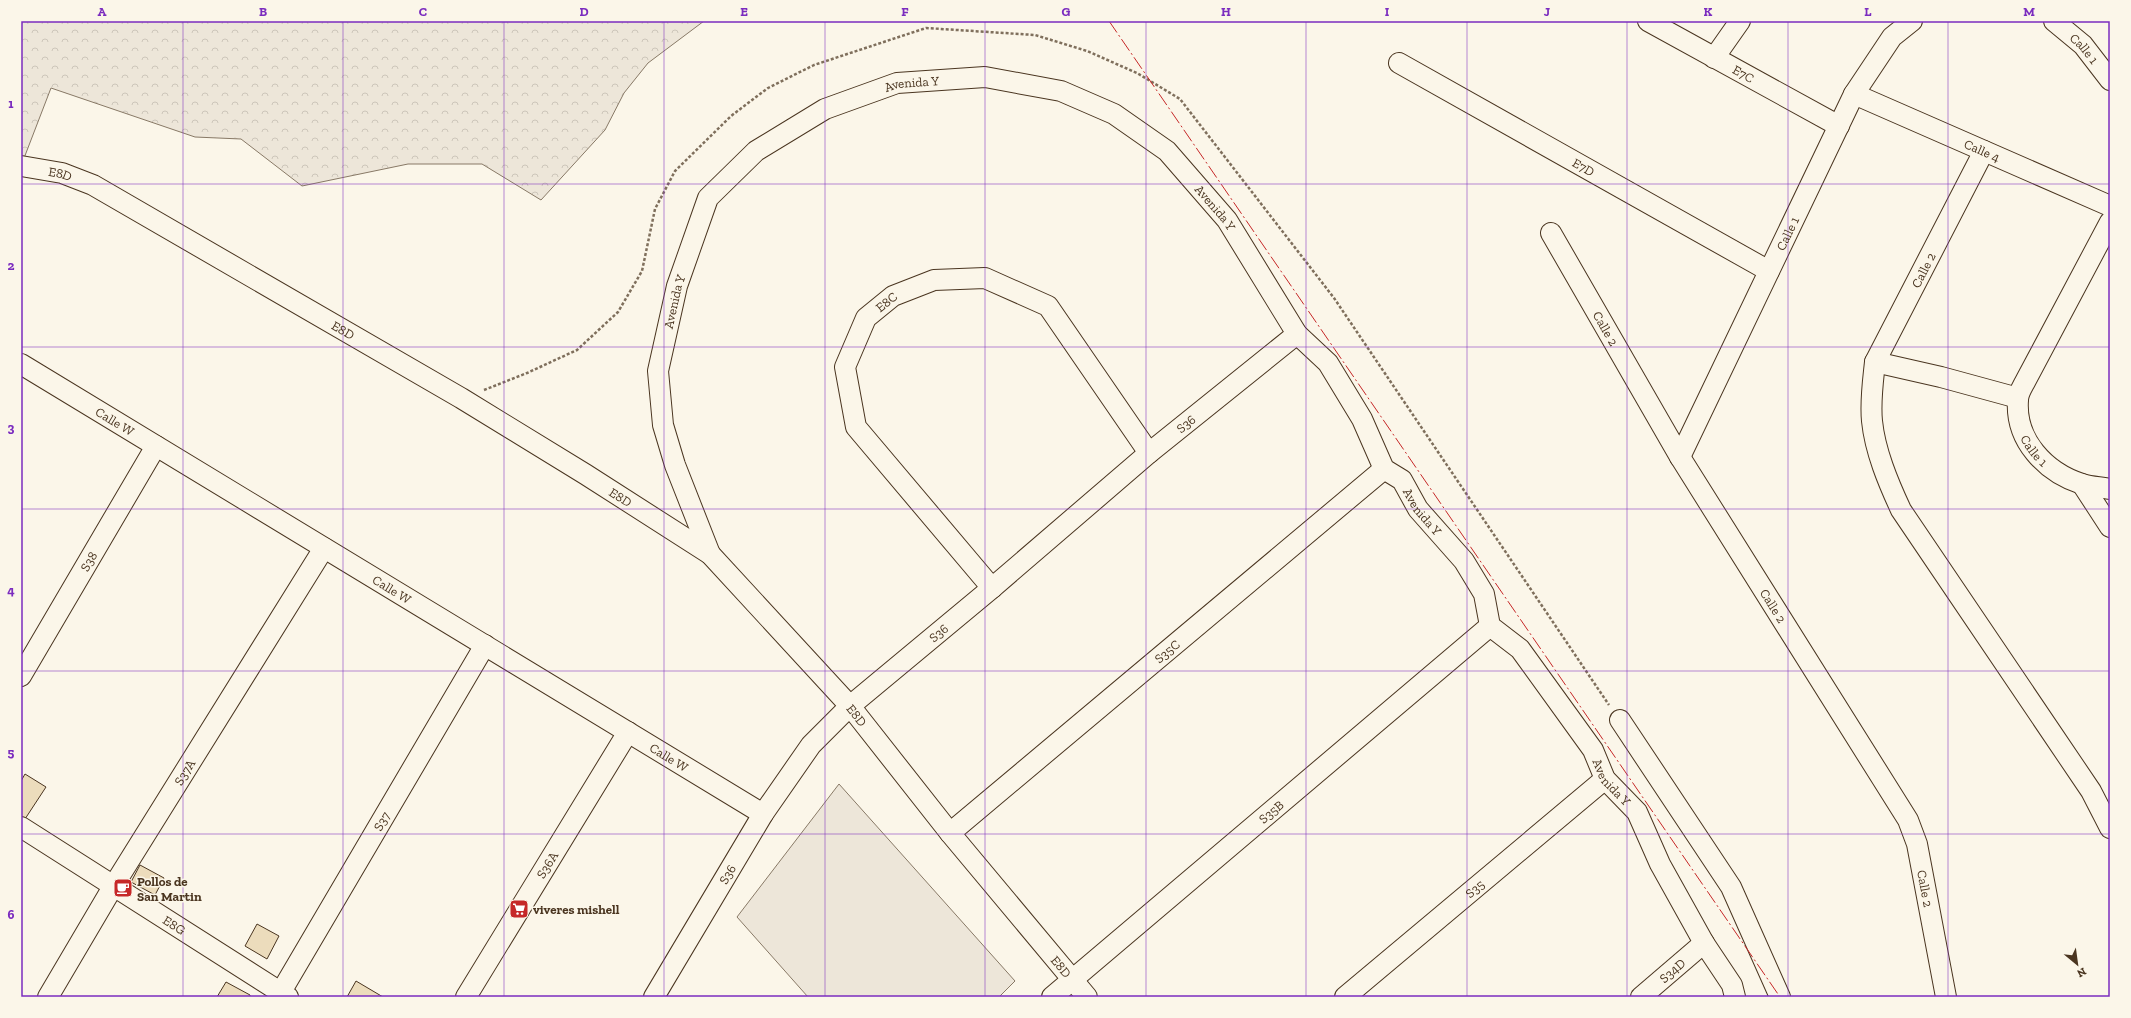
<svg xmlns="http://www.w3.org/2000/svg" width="2131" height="1018" font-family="'Zilla Slab',serif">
	<defs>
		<pattern id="forest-crowns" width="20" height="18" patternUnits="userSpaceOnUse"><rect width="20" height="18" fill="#ede6d9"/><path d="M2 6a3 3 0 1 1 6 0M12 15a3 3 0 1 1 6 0" fill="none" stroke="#cdc6ba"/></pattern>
	</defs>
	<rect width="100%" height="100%" fill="#fbf6e9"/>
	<polygon fill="url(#forest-crowns)" stroke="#887966" points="21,21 704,21 648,63 624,93 605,130 541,200 482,164 408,164 302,186 241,139 195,137 51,88 21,166"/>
	<polygon fill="#ede6d9" stroke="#887966" points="839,784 1015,981 999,997 808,997 737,917"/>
	<g fill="#ecdcbc" stroke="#4a3520">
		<polygon points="25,774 46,787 25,819 21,817 21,781"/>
		<polygon points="140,865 164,878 155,895 131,882"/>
		<polygon points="257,924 279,936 267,959 245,946"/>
		<polygon points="356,981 383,997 347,997"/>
		<polygon points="226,982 250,995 250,997 217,997"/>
	</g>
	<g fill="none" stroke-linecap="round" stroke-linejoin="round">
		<g stroke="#4a3520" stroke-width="22">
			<g id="minor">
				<path id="s1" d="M1648,21L1839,126"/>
				<path id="s2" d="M2054,21L2083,45L2110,80"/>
				<polyline points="1714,58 1740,21"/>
				<path id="s3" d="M1399,63L1769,271"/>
				<path id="s4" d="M1854,94L2110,206"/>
				<path d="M1984,151L1875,362C1873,381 1870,401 1872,421C1875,451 1888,482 1901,510L2091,791L2110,828"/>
				<path id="s5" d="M21,166L62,173L93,185L461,398L585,474L710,554L850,706L950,833L1087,997"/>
				<path id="s6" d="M2110,222L2026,380C2023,386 2018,393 2018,400C2015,440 2045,472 2082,484C2091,487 2101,487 2110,489"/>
				<path id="s7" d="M1551,233L1680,457L1908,820L1917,844L1946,997"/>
				<polyline points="1875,362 1941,377 2018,398"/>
				<path id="s8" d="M21,364L763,814"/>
				<path id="s9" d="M1680,457L1854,94L1892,37L1912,21"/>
				<polyline points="2082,484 2110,527"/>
				<path id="s10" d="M710,554L675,465L663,425L658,371L677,286L708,198L756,151L825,109L897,83L985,77L1061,91L1114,114L1167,151L1227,220L1297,334L1328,363L1362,419L1384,469L1402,480L1418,509L1464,561L1484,594L1490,626L1520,649L1593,750L1605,779L1637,812L1660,864L1704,943L1732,985L1735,997"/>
				<path id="s11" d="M992,588L856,427L845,367L866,318L893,296L934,280L985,278L1048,306L1149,453"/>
				<path id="s12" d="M21,676L156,446"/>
				<polyline points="1620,720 1731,887 1780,997"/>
				<path id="s13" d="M21,827L288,997"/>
				<path id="s14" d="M950,833L1384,469"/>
				<path id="s15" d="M48,997L114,885L324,548"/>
				<path id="s16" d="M278,997L485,645"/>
				<path id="s17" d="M466,997L628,732"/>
				<path id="s18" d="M654,997L763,814L811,745L850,706L992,588L1149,453L1297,334"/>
				<path id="s19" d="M1052,997L1490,626"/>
				<path id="s20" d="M1345,997L1605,779"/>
				<path id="s21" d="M1641,997L1704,943"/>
			</g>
		</g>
		<polyline stroke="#7f6f5c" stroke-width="2.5" stroke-dasharray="3 2" stroke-linecap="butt" points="484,390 527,373 577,350 618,312 642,271 655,209 675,171 731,116 768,88 814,65 926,28 1035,35 1087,51 1137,73 1180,99 1334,298 1609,705"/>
		<use href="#minor" stroke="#fbf6e9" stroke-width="20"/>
		<polyline stroke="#c62828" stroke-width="1" stroke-dasharray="14 3 2 3" stroke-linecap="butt" points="1109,21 1780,997"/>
	</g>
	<path fill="none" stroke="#7b2cbf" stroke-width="1" stroke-opacity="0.55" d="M183,21V997M343,21V997M504,21V997M664,21V997M825,21V997M985,21V997M1146,21V997M1306,21V997M1467,21V997M1627,21V997M1788,21V997M1948,21V997M21,184H2110M21,347H2110M21,509H2110M21,671H2110M21,834H2110"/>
	<defs>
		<g id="cafe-square" transform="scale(1)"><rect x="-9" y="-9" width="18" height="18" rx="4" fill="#c62828" stroke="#fbf6e9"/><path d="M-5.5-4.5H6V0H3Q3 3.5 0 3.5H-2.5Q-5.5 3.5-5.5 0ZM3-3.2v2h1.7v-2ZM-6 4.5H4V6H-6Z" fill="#fff"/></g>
		<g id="supermarket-square" transform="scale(1)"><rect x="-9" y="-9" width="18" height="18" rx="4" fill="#c62828" stroke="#fbf6e9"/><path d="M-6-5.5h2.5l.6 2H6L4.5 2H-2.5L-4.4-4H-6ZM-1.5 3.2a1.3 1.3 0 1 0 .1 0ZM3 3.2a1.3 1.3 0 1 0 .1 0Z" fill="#fff"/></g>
	</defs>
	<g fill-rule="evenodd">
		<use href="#cafe-square" x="123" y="888"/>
		<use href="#supermarket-square" x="519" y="909"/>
	</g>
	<g text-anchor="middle" stroke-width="3" stroke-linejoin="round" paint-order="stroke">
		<g font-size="13" fill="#4a3520" stroke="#fbf6e9">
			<text dy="5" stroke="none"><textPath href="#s2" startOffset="41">Calle 1</textPath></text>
			<text dy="5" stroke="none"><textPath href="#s1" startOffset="109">E7C</textPath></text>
			<text dy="5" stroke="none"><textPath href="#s10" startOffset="611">Avenida Y</textPath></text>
			<text dy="5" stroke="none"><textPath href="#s4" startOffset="140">Calle 4</textPath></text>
			<text dy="5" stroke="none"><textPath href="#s3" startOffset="212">E7D</textPath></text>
			<text dy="5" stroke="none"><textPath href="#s5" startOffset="40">E8D</textPath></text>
			<text dy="5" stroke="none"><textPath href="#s10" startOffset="959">Avenida Y</textPath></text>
			<text dy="5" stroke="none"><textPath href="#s9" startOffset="248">Calle 1</textPath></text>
			<text transform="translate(1923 270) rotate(-63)" y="5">Calle 2</text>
			<text dy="5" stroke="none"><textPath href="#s10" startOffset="263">Avenida Y</textPath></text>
			<text dy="5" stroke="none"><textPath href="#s11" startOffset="351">E8C</textPath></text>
			<text dy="5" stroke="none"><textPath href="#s7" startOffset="110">Calle 2</textPath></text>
			<text dy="5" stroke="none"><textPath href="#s5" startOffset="364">E8D</textPath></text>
			<text dy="5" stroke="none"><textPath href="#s8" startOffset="110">Calle W</textPath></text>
			<text dy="5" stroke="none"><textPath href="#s18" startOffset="791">S36</textPath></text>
			<text dy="5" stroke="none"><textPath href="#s6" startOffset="255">Calle 1</textPath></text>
			<text dy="5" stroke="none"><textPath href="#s5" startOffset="688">E8D</textPath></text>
			<text dy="5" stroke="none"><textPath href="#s10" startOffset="1331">Avenida Y</textPath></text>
			<text dy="5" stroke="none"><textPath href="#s12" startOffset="133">S38</textPath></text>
			<text dy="5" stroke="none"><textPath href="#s8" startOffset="434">Calle W</textPath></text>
			<text dy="5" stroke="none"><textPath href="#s7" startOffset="434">Calle 2</textPath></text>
			<text dy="5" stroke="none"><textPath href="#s18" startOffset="467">S36</textPath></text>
			<text dy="5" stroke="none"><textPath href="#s14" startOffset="283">S35C</textPath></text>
			<text dy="5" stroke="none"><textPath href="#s5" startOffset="1012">E8D</textPath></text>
			<text dy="5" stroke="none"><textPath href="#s8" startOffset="758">Calle W</textPath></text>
			<text dy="5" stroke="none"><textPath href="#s15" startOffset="263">S37A</textPath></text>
			<text dy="5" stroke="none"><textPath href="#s10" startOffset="1667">Avenida Y</textPath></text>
			<text dy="5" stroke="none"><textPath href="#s19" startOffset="287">S35B</textPath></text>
			<text dy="5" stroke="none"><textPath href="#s16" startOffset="204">S37</textPath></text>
			<text dy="5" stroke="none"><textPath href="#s17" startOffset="155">S36A</textPath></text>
			<text dy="5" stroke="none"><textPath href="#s18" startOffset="143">S36</textPath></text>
			<text dy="5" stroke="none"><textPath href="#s20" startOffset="169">S35</textPath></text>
			<text dy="5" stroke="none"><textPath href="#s7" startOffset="758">Calle 2</textPath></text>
			<text dy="5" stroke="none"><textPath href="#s13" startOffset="182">E8G</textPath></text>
			<text dy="5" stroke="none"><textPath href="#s5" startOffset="1336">E8D</textPath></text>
			<text dy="5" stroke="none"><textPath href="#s21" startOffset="41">S34D</textPath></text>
		</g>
		<g font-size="13" font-weight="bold" fill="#4a3520" stroke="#fbf6e9" text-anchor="start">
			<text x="137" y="886">Pollos de<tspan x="137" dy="15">San Martin</tspan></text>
			<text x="533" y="914">viveres mishell</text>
		</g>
	</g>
	<rect width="2131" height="1018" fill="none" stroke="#fbf6e9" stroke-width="44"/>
	<g transform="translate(2077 964) rotate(151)" stroke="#fbf6e9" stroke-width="3" paint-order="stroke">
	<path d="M0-3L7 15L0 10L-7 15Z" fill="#4a3520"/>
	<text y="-6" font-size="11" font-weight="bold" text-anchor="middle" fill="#4a3520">N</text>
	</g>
	<rect x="22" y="22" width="2087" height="974" fill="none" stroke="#7b2cbf" stroke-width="1.5"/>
	<g font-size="13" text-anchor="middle" font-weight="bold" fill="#7b2cbf">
		<text x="102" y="16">A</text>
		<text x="263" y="16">B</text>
		<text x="423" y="16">C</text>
		<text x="584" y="16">D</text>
		<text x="744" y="16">E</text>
		<text x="905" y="16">F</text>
		<text x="1066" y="16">G</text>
		<text x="1226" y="16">H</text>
		<text x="1387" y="16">I</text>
		<text x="1547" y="16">J</text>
		<text x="1708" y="16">K</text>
		<text x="1868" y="16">L</text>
		<text x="2029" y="16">M</text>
		<text x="11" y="108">1</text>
		<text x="11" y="270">2</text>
		<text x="11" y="432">3</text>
		<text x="11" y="595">4</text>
		<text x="11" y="757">5</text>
		<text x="11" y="919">6</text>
	</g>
</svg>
